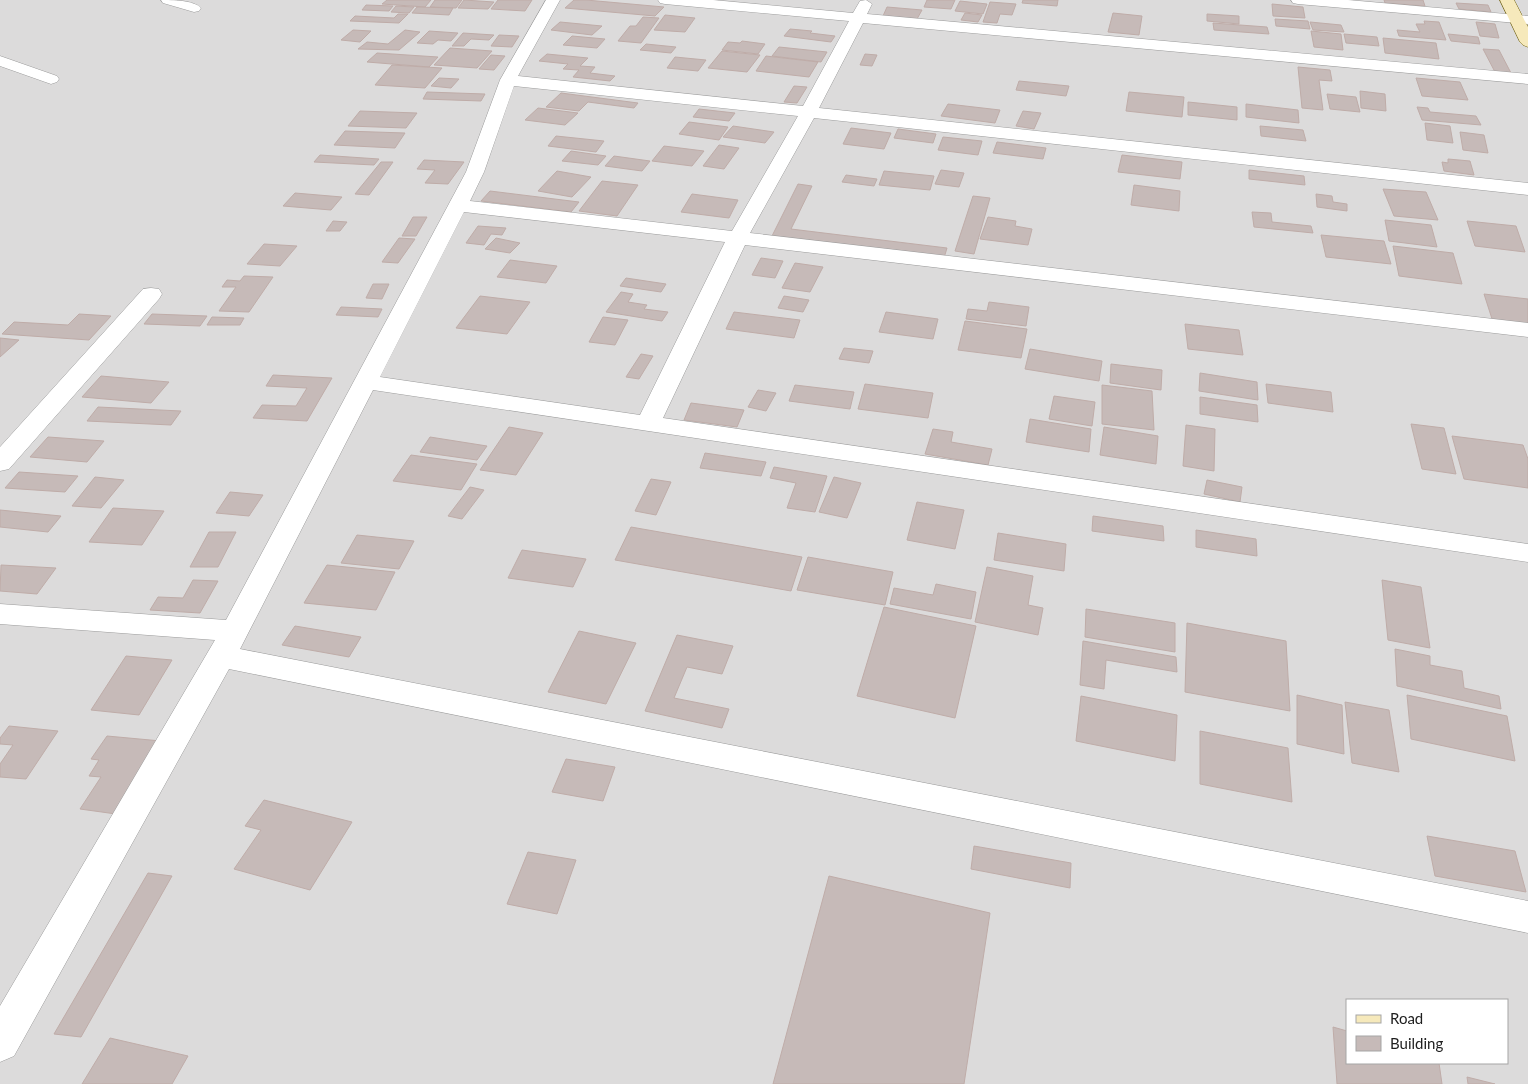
<svg xmlns="http://www.w3.org/2000/svg" width="1528" height="1084" font-family="Lato,sans-serif">
	<rect width="100%" height="100%" fill="#eee8e4"/>
	<path fill="#dcdbdb" fill-rule="evenodd" d="M0,0H1528V1084H0ZM1347,1000H1507V1063H1347Z"/>
	<g fill="#c6bab8" stroke="#bfaca8">
		<polygon points="387,0 431,0 425,7 382,4"/>
		<polygon points="435,0 462,0 456,8 430,7"/>
		<polygon points="464,0 494,2 488,9 458,8"/>
		<polygon points="498,0 532,0 525,11 491,9"/>
		<polygon points="574,0 586,0 664,7 655,16 565,8"/>
		<polygon points="927,0 955,0 951,9 924,7"/>
		<polygon points="1023,0 1058,0 1057,6 1022,3"/>
		<polygon points="1384,0 1423,0 1425,6 1385,3"/>
		<polygon points="960,1 987,4 983,14 955,11"/>
		<polygon points="990,2 1016,4 1012,15 1000,14 997,23 983,22"/>
		<polygon points="1456,3 1488,5 1491,12 1459,9"/>
		<polygon points="1272,4 1303,7 1305,18 1273,16"/>
		<polygon points="366,5 393,6 389,11 362,10"/>
		<polygon points="396,6 414,7 409,13 391,12"/>
		<polygon points="417,7 453,8 449,15 412,13"/>
		<polygon points="887,7 922,10 917,19 883,16"/>
		<polygon points="965,13 982,15 978,22 961,20"/>
		<polygon points="1113,13 1142,16 1139,35 1108,32"/>
		<polygon points="398,14 408,14 399,23 350,21 355,16 394,18"/>
		<polygon points="1207,14 1239,16 1239,24 1207,21"/>
		<polygon points="665,15 695,18 685,32 654,30"/>
		<polygon points="643,17 659,18 641,43 618,41 630,26 636,26"/>
		<polygon points="1275,19 1308,21 1310,29 1276,26"/>
		<polygon points="1424,21 1439,22 1446,40 1399,36 1397,30 1420,32 1416,24 1425,24"/>
		<polygon points="560,22 602,26 592,35 551,30"/>
		<polygon points="1310,22 1341,25 1344,32 1313,30"/>
		<polygon points="1476,22 1495,24 1499,38 1480,36"/>
		<polygon points="1213,23 1267,27 1269,34 1214,30"/>
		<polygon points="790,29 812,31 810,33 835,36 831,42 784,36"/>
		<polygon points="353,30 371,31 360,42 341,40"/>
		<polygon points="405,30 420,32 399,50 358,49 367,42 388,44"/>
		<polygon points="429,31 458,33 451,41 438,40 433,44 417,43"/>
		<polygon points="1311,31 1341,34 1343,50 1314,47"/>
		<polygon points="463,33 494,35 489,40 471,39 464,46 452,46"/>
		<polygon points="1344,34 1377,37 1379,46 1346,43"/>
		<polygon points="1448,34 1478,37 1480,44 1451,41"/>
		<polygon points="499,35 519,36 512,47 491,46"/>
		<polygon points="572,36 605,39 597,48 563,45"/>
		<polygon points="1383,38 1436,43 1439,59 1385,53"/>
		<polygon points="742,41 765,44 758,54 722,50 728,42 740,43"/>
		<polygon points="646,44 676,47 671,53 640,50"/>
		<polygon points="779,47 827,52 821,62 772,56"/>
		<polygon points="450,48 492,51 477,68 434,65"/>
		<polygon points="1483,49 1499,50 1511,73 1495,72"/>
		<polygon points="722,51 760,55 747,72 708,68"/>
		<polygon points="377,53 438,57 429,67 367,62"/>
		<polygon points="547,54 588,58 580,66 595,67 590,73 615,76 610,81 573,77 579,70 563,69 568,64 539,61"/>
		<polygon points="865,54 877,55 872,66 860,65"/>
		<polygon points="491,55 505,56 494,70 479,69"/>
		<polygon points="766,56 818,62 809,77 756,71"/>
		<polygon points="675,57 706,60 698,71 667,68"/>
		<polygon points="392,65 442,68 425,88 375,85"/>
		<polygon points="1298,67 1330,70 1332,81 1319,80 1323,110 1302,108"/>
		<polygon points="439,78 459,79 451,88 431,86"/>
		<polygon points="1416,78 1460,82 1468,100 1422,96"/>
		<polygon points="1019,81 1069,86 1066,96 1016,90"/>
		<polygon points="794,86 807,87 797,103 784,102"/>
		<polygon points="1360,91 1385,94 1386,111 1361,108"/>
		<polygon points="427,92 485,94 481,101 423,99"/>
		<polygon points="1129,92 1184,97 1182,117 1126,111"/>
		<polygon points="561,93 638,103 634,108 588,102 579,111 546,107"/>
		<polygon points="1327,94 1356,97 1360,112 1330,109"/>
		<polygon points="1188,102 1237,107 1237,120 1188,115"/>
		<polygon points="948,104 1000,110 995,123 941,116"/>
		<polygon points="1246,104 1298,110 1299,123 1246,117"/>
		<polygon points="1417,107 1428,108 1430,112 1476,116 1481,125 1422,120"/>
		<polygon points="538,108 578,113 565,125 525,120"/>
		<polygon points="699,109 735,113 729,121 693,117"/>
		<polygon points="360,111 417,113 406,128 348,126"/>
		<polygon points="1023,111 1041,113 1034,129 1016,126"/>
		<polygon points="689,122 728,127 719,140 679,134"/>
		<polygon points="1425,123 1450,126 1453,143 1427,140"/>
		<polygon points="733,126 774,132 765,143 723,137"/>
		<polygon points="1260,126 1303,130 1306,141 1261,136"/>
		<polygon points="851,128 891,133 884,149 843,144"/>
		<polygon points="898,129 936,134 933,143 894,138"/>
		<polygon points="345,131 405,133 395,148 334,145"/>
		<polygon points="1460,132 1484,135 1488,153 1463,150"/>
		<polygon points="556,136 604,141 596,152 548,146"/>
		<polygon points="943,137 982,141 978,155 938,150"/>
		<polygon points="997,142 1046,148 1043,159 993,153"/>
		<polygon points="719,145 739,148 724,169 703,166"/>
		<polygon points="664,146 704,151 692,166 652,161"/>
		<polygon points="571,151 606,156 598,165 562,161"/>
		<polygon points="320,155 379,159 374,165 314,162"/>
		<polygon points="1122,155 1182,162 1180,179 1118,172"/>
		<polygon points="614,156 650,161 642,171 605,166"/>
		<polygon points="1448,159 1470,161 1474,175 1444,171 1442,162 1448,163"/>
		<polygon points="424,160 464,162 448,184 425,183 435,170 417,169"/>
		<polygon points="381,162 393,162 369,195 355,194"/>
		<polygon points="941,170 964,173 959,187 935,184"/>
		<polygon points="1249,170 1304,176 1305,185 1249,179"/>
		<polygon points="557,171 591,177 572,197 538,191"/>
		<polygon points="884,171 934,176 930,190 879,185"/>
		<polygon points="846,175 877,179 874,186 842,182"/>
		<polygon points="602,181 638,185 617,216 579,211"/>
		<polygon points="798,184 812,186 791,229 947,248 944,258 772,236"/>
		<polygon points="1134,185 1180,191 1179,211 1131,205"/>
		<polygon points="1383,189 1426,192 1438,220 1394,216"/>
		<polygon points="490,191 579,202 571,212 481,201"/>
		<polygon points="295,193 342,197 331,210 283,206"/>
		<polygon points="692,194 738,200 729,218 681,212"/>
		<polygon points="1316,194 1332,196 1333,202 1347,204 1347,211 1317,207"/>
		<polygon points="973,196 990,198 974,254 955,251"/>
		<polygon points="1252,212 1271,213 1272,222 1311,226 1313,233 1254,227"/>
		<polygon points="413,217 427,217 416,236 402,236"/>
		<polygon points="988,217 1016,221 1015,226 1032,229 1028,245 980,239"/>
		<polygon points="1385,220 1431,225 1437,247 1389,241"/>
		<polygon points="333,221 347,222 340,231 326,231"/>
		<polygon points="1467,221 1516,226 1525,252 1475,246"/>
		<polygon points="478,226 506,228 502,235 491,234 484,245 466,243"/>
		<polygon points="1321,235 1384,241 1391,264 1326,257"/>
		<polygon points="399,238 415,239 398,263 382,262"/>
		<polygon points="496,238 520,243 510,253 485,249"/>
		<polygon points="264,244 297,246 280,266 247,264"/>
		<polygon points="1393,246 1453,253 1462,284 1399,276"/>
		<polygon points="761,258 783,261 775,278 752,275"/>
		<polygon points="510,260 557,266 546,283 497,277"/>
		<polygon points="795,263 823,267 810,292 782,288"/>
		<polygon points="244,276 273,277 249,312 219,311 236,287 222,287 227,280 240,281"/>
		<polygon points="626,278 666,284 661,292 620,286"/>
		<polygon points="373,284 389,284 382,299 366,298"/>
		<polygon points="621,292 633,294 628,302 647,305 644,309 668,312 662,321 606,312"/>
		<polygon points="1484,294 1528,299 1528,329 1494,325"/>
		<polygon points="480,296 530,302 507,334 456,328"/>
		<polygon points="784,296 809,300 803,312 778,308"/>
		<polygon points="989,302 1029,307 1026,326 966,319 968,309 987,311"/>
		<polygon points="341,307 382,309 378,317 336,315"/>
		<polygon points="734,312 800,320 794,338 726,329"/>
		<polygon points="886,312 938,319 933,339 879,332"/>
		<polygon points="79,314 111,316 89,340 2,334 14,322 68,325"/>
		<polygon points="152,314 207,316 200,326 144,324"/>
		<polygon points="212,317 244,318 240,325 207,325"/>
		<polygon points="603,317 628,320 615,345 589,342"/>
		<polygon points="965,321 1027,329 1021,358 958,350"/>
		<polygon points="1185,324 1239,330 1243,355 1188,349"/>
		<polygon points="0,338 19,340 0,357"/>
		<polygon points="844,348 873,351 869,363 839,359"/>
		<polygon points="1030,349 1102,361 1099,381 1025,369"/>
		<polygon points="641,354 653,356 639,379 626,377"/>
		<polygon points="1111,364 1162,370 1161,390 1110,383"/>
		<polygon points="1200,373 1257,382 1258,400 1199,391"/>
		<polygon points="273,375 332,378 307,421 253,418 262,405 296,406 307,388 266,386"/>
		<polygon points="101,376 169,382 151,403 82,397"/>
		<polygon points="865,384 933,393 928,418 858,409"/>
		<polygon points="1266,384 1331,392 1333,412 1268,403"/>
		<polygon points="795,385 854,392 850,409 789,401"/>
		<polygon points="1102,385 1152,391 1154,430 1102,424"/>
		<polygon points="758,390 776,393 766,411 748,407"/>
		<polygon points="1054,396 1095,402 1092,426 1049,419"/>
		<polygon points="1200,397 1257,405 1258,422 1200,414"/>
		<polygon points="691,403 744,410 737,427 684,420"/>
		<polygon points="98,407 181,411 171,425 87,421"/>
		<polygon points="1030,419 1091,429 1089,452 1026,442"/>
		<polygon points="1411,424 1444,428 1456,474 1422,469"/>
		<polygon points="1186,425 1215,429 1214,471 1183,466"/>
		<polygon points="509,427 543,433 516,475 480,470"/>
		<polygon points="1104,427 1158,436 1156,464 1100,455"/>
		<polygon points="933,429 953,432 951,442 992,449 988,465 925,454"/>
		<polygon points="1452,436 1523,445 1528,459 1528,488 1464,479"/>
		<polygon points="48,437 104,441 87,462 30,457"/>
		<polygon points="430,437 487,446 477,460 420,452"/>
		<polygon points="705,453 766,462 761,476 700,468"/>
		<polygon points="411,455 477,464 461,490 393,481"/>
		<polygon points="774,467 827,476 815,512 787,508 796,483 770,478"/>
		<polygon points="19,472 78,476 65,492 5,488"/>
		<polygon points="95,477 124,480 101,508 72,506"/>
		<polygon points="834,477 861,483 847,518 819,512"/>
		<polygon points="651,479 671,482 656,515 635,511"/>
		<polygon points="1207,480 1242,487 1240,502 1204,494"/>
		<polygon points="470,487 484,490 462,519 448,516"/>
		<polygon points="230,492 263,495 249,516 216,513"/>
		<polygon points="917,502 964,510 955,549 907,540"/>
		<polygon points="113,508 164,511 142,545 89,542"/>
		<polygon points="0,510 61,516 48,532 0,527"/>
		<polygon points="1093,516 1163,526 1164,541 1092,531"/>
		<polygon points="631,527 802,557 791,591 615,560"/>
		<polygon points="1196,530 1256,539 1257,556 1196,547"/>
		<polygon points="209,532 236,532 218,567 190,567"/>
		<polygon points="998,533 1066,544 1064,571 994,560"/>
		<polygon points="357,535 414,541 399,569 341,563"/>
		<polygon points="522,550 586,559 573,587 508,578"/>
		<polygon points="808,557 893,572 885,605 797,590"/>
		<polygon points="1,565 56,568 37,594 0,591"/>
		<polygon points="327,565 395,572 376,610 304,603"/>
		<polygon points="987,567 1033,576 1028,605 1043,608 1038,635 975,622"/>
		<polygon points="193,580 218,581 200,613 150,610 158,597 183,598"/>
		<polygon points="1382,580 1421,587 1430,648 1388,640"/>
		<polygon points="936,584 976,592 971,619 890,604 894,588 933,595"/>
		<polygon points="884,607 976,626 955,718 857,696"/>
		<polygon points="1086,609 1175,623 1175,652 1085,637"/>
		<polygon points="1187,623 1286,641 1290,711 1185,692"/>
		<polygon points="295,626 361,637 349,657 282,645"/>
		<polygon points="579,631 636,643 606,704 548,692"/>
		<polygon points="677,635 733,646 722,674 687,667 674,698 729,709 722,728 645,711"/>
		<polygon points="1083,641 1176,657 1177,672 1106,660 1104,689 1080,685"/>
		<polygon points="1395,649 1430,656 1430,665 1462,671 1464,688 1499,696 1501,709 1397,686"/>
		<polygon points="126,656 172,660 139,715 91,710"/>
		<polygon points="1297,695 1342,705 1344,754 1297,744"/>
		<polygon points="1407,695 1507,716 1515,761 1411,739"/>
		<polygon points="1081,696 1177,715 1175,761 1076,741"/>
		<polygon points="1345,702 1389,710 1399,772 1352,763"/>
		<polygon points="9,726 58,731 26,779 0,777 0,764 13,745 0,744 0,738"/>
		<polygon points="1200,731 1288,748 1292,802 1200,784"/>
		<polygon points="107,736 161,741 116,814 80,809 101,777 89,776 99,760 91,759"/>
		<polygon points="566,759 615,767 603,801 552,792"/>
		<polygon points="264,800 352,822 310,890 234,869 261,830 245,826"/>
		<polygon points="1427,836 1515,851 1526,892 1435,876"/>
		<polygon points="974,846 1071,863 1070,888 971,869"/>
		<polygon points="528,852 576,860 557,914 507,904"/>
		<polygon points="148,873 172,876 81,1037 54,1034"/>
		<polygon points="829,876 990,913 964,1084 773,1084"/>
		<polygon points="1333,1027 1347,1031 1347,1063 1439,1063 1442,1084 1337,1084"/>
		<polygon points="110,1038 188,1056 172,1084 82,1084"/>
		<polygon points="1467,1077 1495,1084 1468,1084"/>
	</g>
	<g fill="none" stroke-linecap="round" stroke-linejoin="round">
		<g stroke="#9b9b9b" stroke-width="1">
			<g id="minor">
				<path d="M161,0C173,0 193,0 201,8L199,11L194,12L163,3Z"/>
				<path d="M546,0H560L518,76L803,106L849,21L665,4L660,3L658,0H713L853,13L860,1L866,0L872,4L867,14L1528,74V84L863,23L819,108L1528,183V195L814,118L750,233L1528,323V337L745,245L663,418L1528,544V562L373,390L240,649L1528,901V933L229,669L14,1056L0,1062V1006L215,640L0,624V604L226,620L466,172L500,80ZM514,86L798,116L732,231L470,201L484,172ZM464,212L725,242L640,415L380,377Z"/>
				<polygon points="1291,0 1348,0 1528,16 1528,24 1298,4 1293,3"/>
				<polygon points="0,56 57,76 59,79 57,82 51,84 0,66"/>
				<polygon points="151,288 159,289 162,294 159,299 9,469 0,471 0,447 143,289"/>
			</g>
		</g>
		<g stroke="#6f5f0b" stroke-width="1">
			<polygon id="secondary" points="1500,0 1514,0 1528,27 1528,47 1523,45 1520,42"/>
		</g>
		<use href="#minor" fill="#fff" fill-rule="evenodd"/>
		<use href="#secondary" fill="#f6e9bb" fill-rule="evenodd"/>
	</g>
	<rect x="1346" y="999" width="162" height="65" fill="#ffffff" stroke="#a5a5a5"/>
	<rect x="1356" y="1015" width="25" height="8" fill="#f6e9bb" stroke="#a5a5a5"/>
	<text x="1390" y="1024" font-size="15" fill="#1e1e1e">Road</text>
	<rect x="1356" y="1036" width="25" height="15" fill="#c6bab8" stroke="#a5a5a5"/>
	<text x="1390" y="1049" font-size="15" fill="#1e1e1e">Building</text>
</svg>
